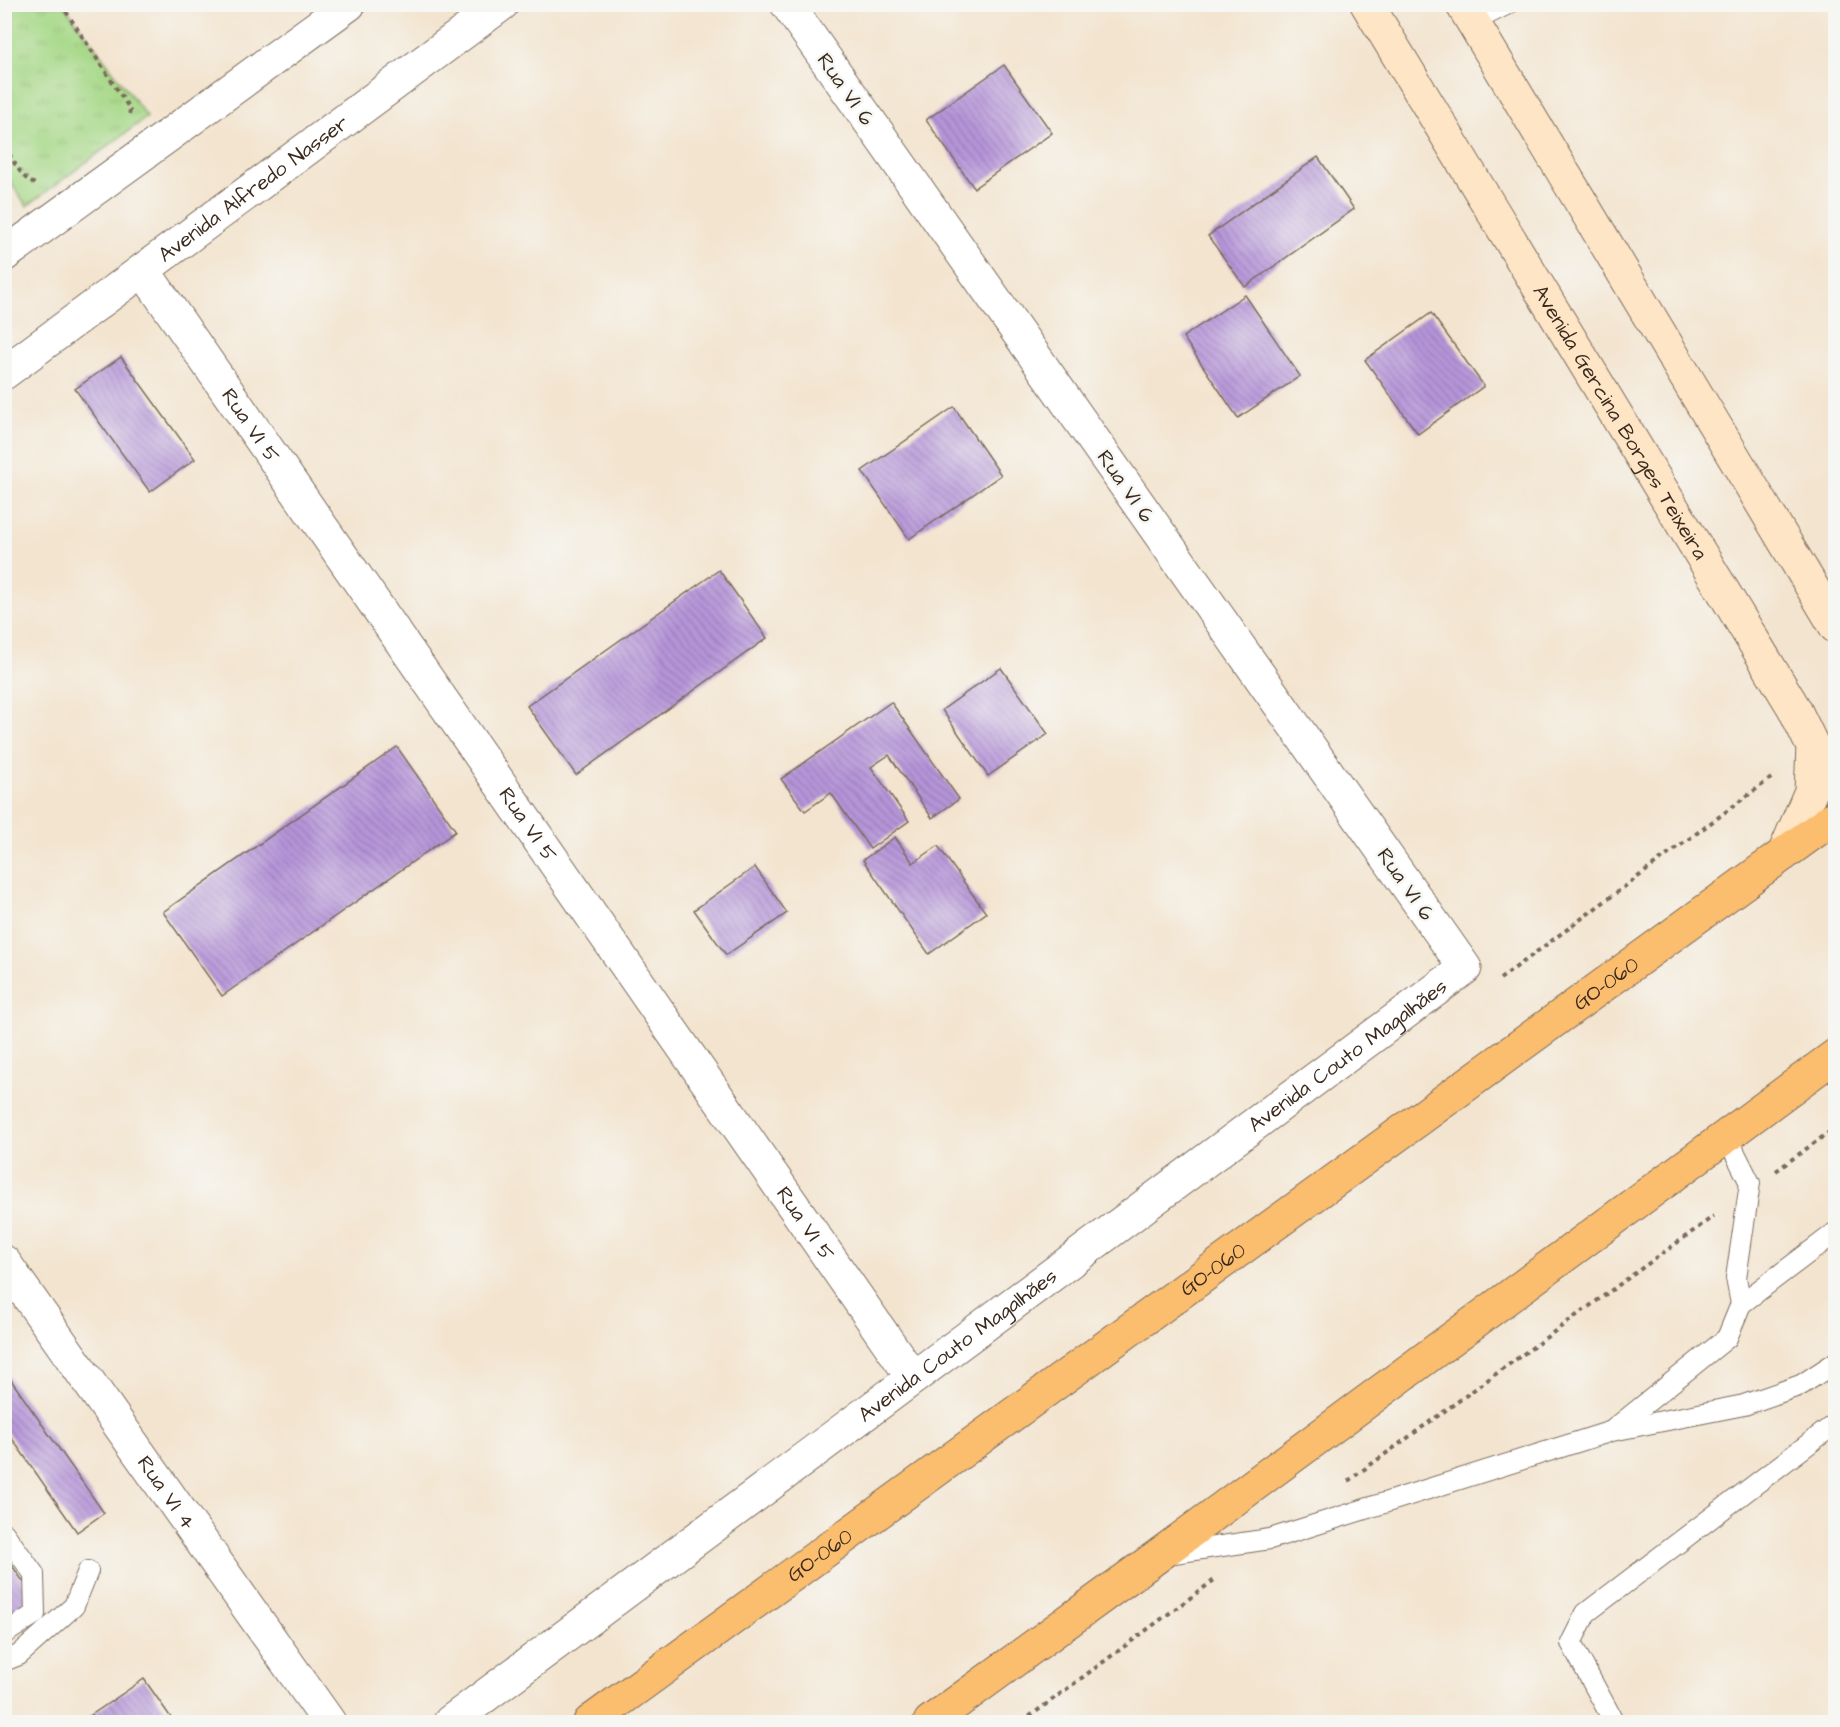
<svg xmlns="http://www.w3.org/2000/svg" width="1840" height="1727" font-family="'Architects Daughter',sans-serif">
	<defs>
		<pattern id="park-tufts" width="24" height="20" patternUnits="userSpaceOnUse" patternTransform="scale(1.5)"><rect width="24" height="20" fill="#a6d887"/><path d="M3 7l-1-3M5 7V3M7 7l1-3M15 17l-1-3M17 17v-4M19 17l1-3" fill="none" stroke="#90ba74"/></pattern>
		<pattern id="building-back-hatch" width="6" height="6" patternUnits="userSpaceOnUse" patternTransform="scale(1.5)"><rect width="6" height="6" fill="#b695da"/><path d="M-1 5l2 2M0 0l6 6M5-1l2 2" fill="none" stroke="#957ab0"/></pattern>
	</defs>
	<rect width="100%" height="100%" fill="#f6f6f2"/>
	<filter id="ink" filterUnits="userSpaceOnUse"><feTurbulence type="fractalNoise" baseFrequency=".0167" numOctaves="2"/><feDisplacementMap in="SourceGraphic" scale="12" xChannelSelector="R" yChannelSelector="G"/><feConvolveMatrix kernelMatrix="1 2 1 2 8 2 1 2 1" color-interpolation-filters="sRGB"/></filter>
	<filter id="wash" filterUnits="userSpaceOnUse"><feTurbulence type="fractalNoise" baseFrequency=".008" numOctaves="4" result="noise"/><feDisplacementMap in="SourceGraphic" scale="24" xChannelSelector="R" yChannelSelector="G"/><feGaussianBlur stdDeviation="1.35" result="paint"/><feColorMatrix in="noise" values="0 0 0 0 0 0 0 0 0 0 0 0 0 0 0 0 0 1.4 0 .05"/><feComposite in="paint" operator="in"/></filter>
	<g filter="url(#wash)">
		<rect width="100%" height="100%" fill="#f3e4cf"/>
		<polygon fill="url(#park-tufts)" stroke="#708152" stroke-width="1.5" points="4,5 64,5 147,117 27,206 5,175"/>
		<g id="blocks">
			<g fill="url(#building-back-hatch)">
				<polygon points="1004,65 1052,133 974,188 926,120"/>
				<polygon points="1318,157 1354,209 1245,287 1208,236"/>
				<polygon points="1245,295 1300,376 1238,418 1183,337"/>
				<polygon points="1431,313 1484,386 1418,434 1365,360"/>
				<polygon points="121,357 195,459 150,492 75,389"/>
				<polygon points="954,407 1001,475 909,539 862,471"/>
				<polygon points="719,570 767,638 576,775 527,706"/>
				<polygon points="1001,668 1048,734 988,776 942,710"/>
				<polygon points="891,702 959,799 932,818 889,755 871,767 909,821 870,849 831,793 805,811 781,779"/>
				<polygon points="397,747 456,831 222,996 163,912"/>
				<polygon points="895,837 913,863 938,846 986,913 929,954 863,860"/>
				<polygon points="755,867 787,913 726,955 694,910"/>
				<polygon points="4,1370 104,1513 77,1532 4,1427"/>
				<polygon points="4,1554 27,1587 25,1609 4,1623"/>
				<polygon points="144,1679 174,1722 81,1722"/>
			</g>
		</g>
	</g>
	<g filter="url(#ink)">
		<use href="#blocks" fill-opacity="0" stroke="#7b6b5c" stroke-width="1.5"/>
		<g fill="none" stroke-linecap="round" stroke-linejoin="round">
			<g stroke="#7b6b5c" stroke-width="22">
				<g id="lane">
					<polyline points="1472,22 1508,4"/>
					<polyline points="1726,1135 1750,1183 1736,1278 1741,1304"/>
					<polyline points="1614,1429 1727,1338 1741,1304 1836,1232"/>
					<polyline points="4,1533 34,1574 35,1614 4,1634"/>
					<polyline points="1167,1554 1270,1539 1612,1431 1744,1405 1801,1385 1836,1362"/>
					<polyline points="4,1661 19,1655 74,1606 88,1571"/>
					<polyline points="1614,1722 1571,1643 1586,1613 1836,1423"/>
				</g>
			</g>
			<g stroke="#7b6b5c" stroke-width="35">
				<g id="street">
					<polyline points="4,255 349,4"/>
					<path id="s1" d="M143,270L913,1378"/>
					<path id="s2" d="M4,373L502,4"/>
					<path id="s3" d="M4,1262L329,1722"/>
					<path id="s4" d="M450,1722L1465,968L787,4"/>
				</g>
			</g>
			<g stroke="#7b6b5c" stroke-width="35">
				<g id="secondary">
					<path id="s5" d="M1367,4L1794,708L1813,747L1811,791L1784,854"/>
					<polyline points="1462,4 1836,627"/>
				</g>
			</g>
			<g stroke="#7b6b5c" stroke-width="35">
				<g id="primary">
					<path id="s6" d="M590,1722L1836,816"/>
					<polyline points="930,1722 1159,1555 1836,1055"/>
				</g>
			</g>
			<g stroke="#7b6b5c" stroke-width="4" stroke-dasharray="4.5 4.5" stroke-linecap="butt">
				<polyline points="61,4 128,106 130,111 128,118"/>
				<path d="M4,146C12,157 23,183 37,184"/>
				<polyline points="1500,979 1774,776"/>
				<polyline points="1776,1171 1836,1127"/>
				<polyline points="1348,1481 1714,1216"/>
				<polyline points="1022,1722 1217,1578"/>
			</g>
			<use href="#lane" stroke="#fff" stroke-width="20"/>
			<use href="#street" stroke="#fff" stroke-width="33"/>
			<use href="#secondary" stroke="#fde5c5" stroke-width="33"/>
			<use href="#primary" stroke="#fbbd6e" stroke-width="33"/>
		</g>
	</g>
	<g text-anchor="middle" stroke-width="5" stroke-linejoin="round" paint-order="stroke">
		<g font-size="21" fill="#3b2a1e" stroke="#f6f6f2">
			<text transform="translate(846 89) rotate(55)" y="7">Rua VI 6</text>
			<text dy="7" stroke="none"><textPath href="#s2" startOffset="310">Avenida Alfredo Nasser</textPath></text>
			<text dy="7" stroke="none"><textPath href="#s5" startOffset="489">Avenida Gercina Borges Teixeira</textPath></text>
			<text dy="7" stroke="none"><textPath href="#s1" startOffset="189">Rua VI 5</textPath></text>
			<text transform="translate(1126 486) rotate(55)" y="7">Rua VI 6</text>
			<text dy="7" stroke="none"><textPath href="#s1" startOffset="675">Rua VI 5</textPath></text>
			<text transform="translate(1406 884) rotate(55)" y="7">Rua VI 6</text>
			<text dy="7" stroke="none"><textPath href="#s6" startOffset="1256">GO-060</textPath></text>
			<text dy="7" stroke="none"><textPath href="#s4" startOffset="1118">Avenida Couto Magalhães</textPath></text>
			<text dy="7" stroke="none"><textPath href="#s1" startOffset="1161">Rua VI 5</textPath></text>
			<text dy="7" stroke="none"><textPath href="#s6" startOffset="770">GO-060</textPath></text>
			<text dy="7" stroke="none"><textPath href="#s4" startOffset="632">Avenida Couto Magalhães</textPath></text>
			<text dy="7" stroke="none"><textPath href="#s3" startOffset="282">Rua VI 4</textPath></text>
			<text dy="7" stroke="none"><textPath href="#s6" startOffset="284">GO-060</textPath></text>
		</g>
	</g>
	<rect width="1840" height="1727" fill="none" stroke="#f6f6f2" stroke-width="24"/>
</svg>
